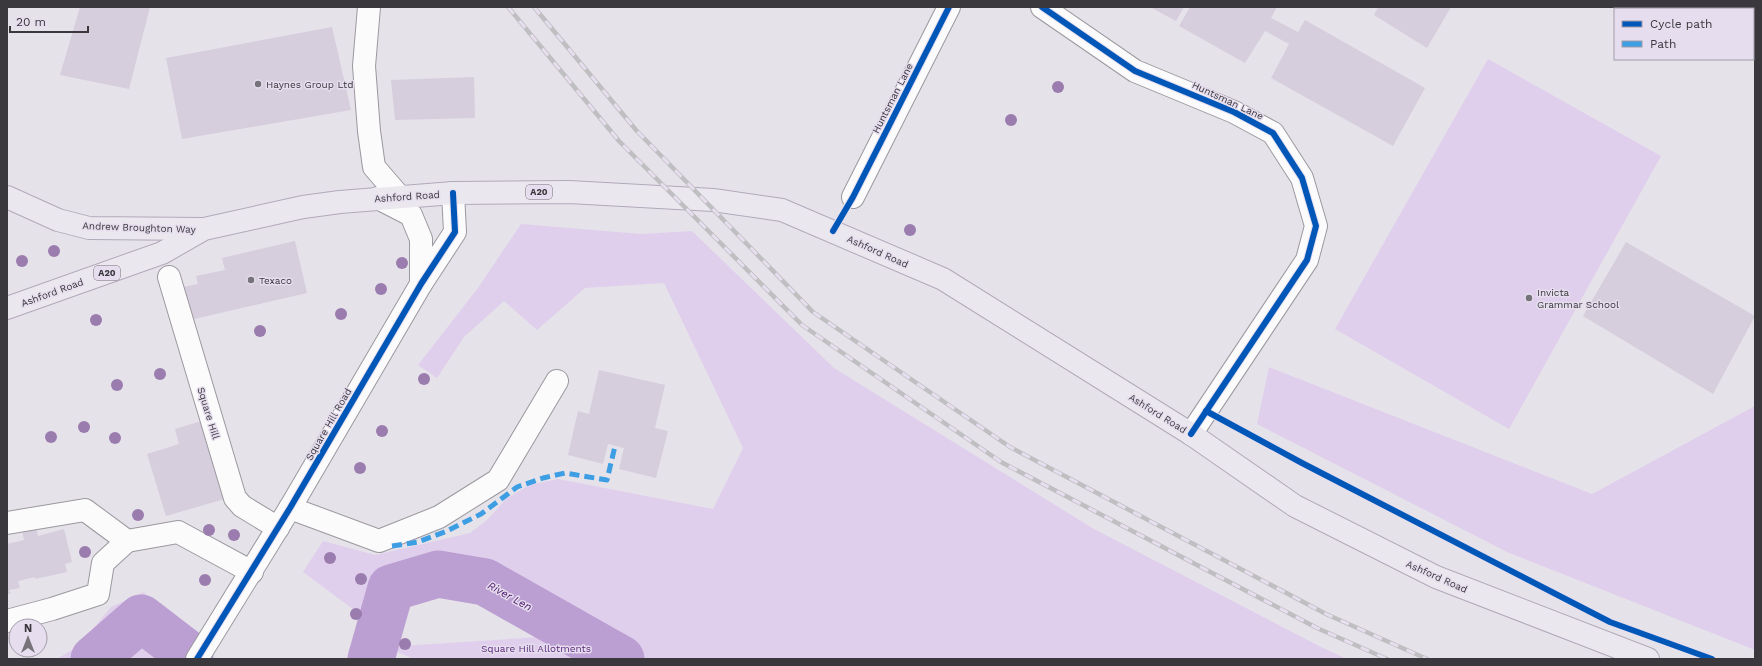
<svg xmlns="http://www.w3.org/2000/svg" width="1762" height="666" font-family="'Work Sans',sans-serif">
	<rect width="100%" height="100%" fill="#e6e2ea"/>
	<g fill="#dfcfec">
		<polygon points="1488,59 1661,156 1509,429 1335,329"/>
		<polygon points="521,224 641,234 692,231 834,368 1094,529 1319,646 1347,659 628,659 564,611 442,566 392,575 373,624 303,572 323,541 375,555 470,533 487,520 506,499 529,485 558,479 713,509 743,448 664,283 585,288 537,330 504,301 464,337 437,378 418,365 478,288"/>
		<polygon points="1269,367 1592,494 1755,406 1755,650 1507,552 1257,424"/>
		<polygon points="144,592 177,643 167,659 57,659 80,645 111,607"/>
		<polygon points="539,637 592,652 609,659 414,659 386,647"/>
	</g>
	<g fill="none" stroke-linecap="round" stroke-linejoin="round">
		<g stroke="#bb9ed2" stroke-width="47">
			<polyline points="94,659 141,618 184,651 190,659"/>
			<polyline points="371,659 391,588 438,574 485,582 621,659"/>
		</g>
	</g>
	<g fill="#d6cddd">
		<polygon points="80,7 150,7 129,89 60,75"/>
		<polygon points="1150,7 1184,7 1176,21"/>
		<polygon points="1190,7 1277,7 1271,18 1298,32 1305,20 1425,88 1393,146 1271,78 1289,44 1265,31 1245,63 1179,26"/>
		<polygon points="1378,7 1451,7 1427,48 1374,15"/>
		<polygon points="1702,7 1735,7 1734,9 1706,9"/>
		<polygon points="332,27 351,110 182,139 166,58"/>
		<polygon points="474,77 475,118 395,120 391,80"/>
		<polygon points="295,241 307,293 190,320 183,287 198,284 196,276 225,270 222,258"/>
		<polygon points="1626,242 1755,316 1713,394 1583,316"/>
		<polygon points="599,370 665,385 655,428 668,431 656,478 619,469 624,448 608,444 603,464 568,455 578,411 589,414"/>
		<polygon points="205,420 228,498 166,516 147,454 179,444 175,429"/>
		<polygon points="36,528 38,536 64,529 72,562 65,564 67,572 35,579 35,577 18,581 20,588 9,590 11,594 7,594 7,544 24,540 22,531"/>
	</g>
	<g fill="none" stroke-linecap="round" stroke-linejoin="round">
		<g stroke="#9b989e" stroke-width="24">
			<g id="minor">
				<polyline points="369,7 364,66 369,131 374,167 399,196"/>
				<polyline points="1042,7 1135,71 1234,112 1273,133 1302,178 1316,226 1307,260 1191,434"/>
				<polyline points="853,197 949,7"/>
				<polyline points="378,198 411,215 421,239 421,284"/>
				<polyline points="169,277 235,498 242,506 278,528"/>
				<polyline points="290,508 379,541 439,517 498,480 557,381"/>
				<polyline points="7,523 85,510 127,541 178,532 252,572"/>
				<polyline points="7,621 52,609 98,594 103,563 127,541"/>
				<polyline points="197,659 290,508 421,284 455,232 453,193"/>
			</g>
		</g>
		<g stroke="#b2a9b8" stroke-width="24">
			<g id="major">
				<polyline points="7,197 58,220 89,228 202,229"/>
				<polyline points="7,308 162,253 204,229 303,207 340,202 453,193 569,192 713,200 782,210 943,279 1191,434 1295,506 1436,577 1648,659"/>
			</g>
		</g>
		<use href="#minor" stroke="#fbfbfc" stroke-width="22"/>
		<use href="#major" stroke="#ebe7ef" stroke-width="22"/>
		<g stroke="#bfbec0" stroke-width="4.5">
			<g id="rail">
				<polyline points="508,7 619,141 802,325 1001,462 1317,628 1387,659"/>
				<polyline points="534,7 636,130 813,312 1010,447 1326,614 1427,659"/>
			</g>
		</g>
		<use href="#rail" stroke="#e6deee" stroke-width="3" stroke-dasharray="9" stroke-linecap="butt"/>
		<polyline stroke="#3e9ee3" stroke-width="5" stroke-dasharray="10 5" stroke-linecap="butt" points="392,546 418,542 447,531 481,514 517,487 543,478 565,473 607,480 615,446"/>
		<g stroke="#e6deee" stroke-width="8">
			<g id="cycleway">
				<polyline points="1042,7 1135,71 1234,112 1273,133 1302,178 1316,226 1307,260 1191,434"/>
				<polyline points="833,231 853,197 949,7"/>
				<polyline points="1206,411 1302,463 1610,622 1712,659"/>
				<polyline points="197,659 290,508 421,284 455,232 453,193"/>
			</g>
		</g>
		<use href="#cycleway" stroke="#0057b8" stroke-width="6"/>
	</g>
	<g fill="#9a7cae">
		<circle cx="1058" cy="87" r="6"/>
		<circle cx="1011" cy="120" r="6"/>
		<circle cx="910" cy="230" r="6"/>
		<circle cx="54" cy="251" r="6"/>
		<circle cx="22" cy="261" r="6"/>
		<circle cx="402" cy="263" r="6"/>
		<circle cx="381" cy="289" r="6"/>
		<circle cx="341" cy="314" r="6"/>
		<circle cx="96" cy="320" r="6"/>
		<circle cx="260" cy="331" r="6"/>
		<circle cx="160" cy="374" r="6"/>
		<circle cx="424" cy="379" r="6"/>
		<circle cx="117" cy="385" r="6"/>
		<circle cx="84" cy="427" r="6"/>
		<circle cx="382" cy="431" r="6"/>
		<circle cx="51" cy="437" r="6"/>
		<circle cx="115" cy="438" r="6"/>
		<circle cx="360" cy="468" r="6"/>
		<circle cx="138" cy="515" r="6"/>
		<circle cx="209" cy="530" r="6"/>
		<circle cx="234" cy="535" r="6"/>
		<circle cx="85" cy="552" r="6"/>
		<circle cx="330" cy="558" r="6"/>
		<circle cx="361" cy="579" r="6"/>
		<circle cx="205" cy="580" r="6"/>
		<circle cx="356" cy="614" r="6"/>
		<circle cx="405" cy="644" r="6"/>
	</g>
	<g fill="#76737a" stroke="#e6deee" stroke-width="1.5">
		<circle cx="258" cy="84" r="4"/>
		<circle cx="251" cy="280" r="4"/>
		<circle cx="1529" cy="298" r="4"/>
	</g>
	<g text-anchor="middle" stroke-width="3" stroke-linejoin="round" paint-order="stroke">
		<g fill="#e6deee" stroke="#6e6972" stroke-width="1">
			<rect x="526" y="185" width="26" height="14" rx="3"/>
			<rect x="94" y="266" width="26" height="14" rx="3"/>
		</g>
		<g font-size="9" font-weight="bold" fill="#3a373d">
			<text x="539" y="195">A20</text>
			<text x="107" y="276">A20</text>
		</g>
		<g font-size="10" fill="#3a373d" stroke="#e6deee" text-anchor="start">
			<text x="266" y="88">Haynes Group Ltd</text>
			<text x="259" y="284">Texaco</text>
			<text x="1537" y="296">Invicta<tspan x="1537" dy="12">Grammar School</tspan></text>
		</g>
		<g font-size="10" fill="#3a373d" stroke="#e6deee">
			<text transform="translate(892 98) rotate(-63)" y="4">Huntsman Lane</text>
			<text transform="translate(1228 100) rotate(25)" y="4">Huntsman Lane</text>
			<text transform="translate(407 196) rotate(-4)" y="4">Ashford Road</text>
			<text transform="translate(139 227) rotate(2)" y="4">Andrew Broughton Way</text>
			<text transform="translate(878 251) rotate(24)" y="4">Ashford Road</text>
			<text transform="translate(52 292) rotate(-20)" y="4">Ashford Road</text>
			<text transform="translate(209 413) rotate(73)" y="4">Square Hill</text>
			<text transform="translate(1158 413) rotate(32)" y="4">Ashford Road</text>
			<text transform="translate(328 424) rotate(-60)" y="4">Square Hill Road</text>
			<text transform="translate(1437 576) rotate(24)" y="4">Ashford Road</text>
		</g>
		<g font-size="10" fill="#5c297c" stroke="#e6deee">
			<text x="536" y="652">Square Hill Allotments</text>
		</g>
		<g font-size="11" font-style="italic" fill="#4e196d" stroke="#e6deee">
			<text transform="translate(510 596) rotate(29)" y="4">River Len</text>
		</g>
	</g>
	<rect width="1762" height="666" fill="none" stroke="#3a373d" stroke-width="16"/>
	<rect x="1614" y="8" width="140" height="52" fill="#e6deee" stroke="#a19ba7"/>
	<rect x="1622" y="21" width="20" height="6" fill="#0057b8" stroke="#a19ba7"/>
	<text x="1650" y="28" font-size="12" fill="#3a373d">Cycle path</text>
	<rect x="1622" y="41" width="20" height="6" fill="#3e9ee3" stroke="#a19ba7"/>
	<text x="1650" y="48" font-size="12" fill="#3a373d">Path</text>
	<g transform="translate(28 638)"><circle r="19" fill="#e6deee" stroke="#a19ba7"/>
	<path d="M0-3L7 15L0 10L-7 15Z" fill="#76737a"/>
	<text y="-6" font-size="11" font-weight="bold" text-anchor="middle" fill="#3a373d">N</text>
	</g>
	<path d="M10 26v6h78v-6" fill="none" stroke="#3a373d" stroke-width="2"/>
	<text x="16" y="26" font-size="12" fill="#3a373d" stroke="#e6deee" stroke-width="3" paint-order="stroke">20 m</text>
</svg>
